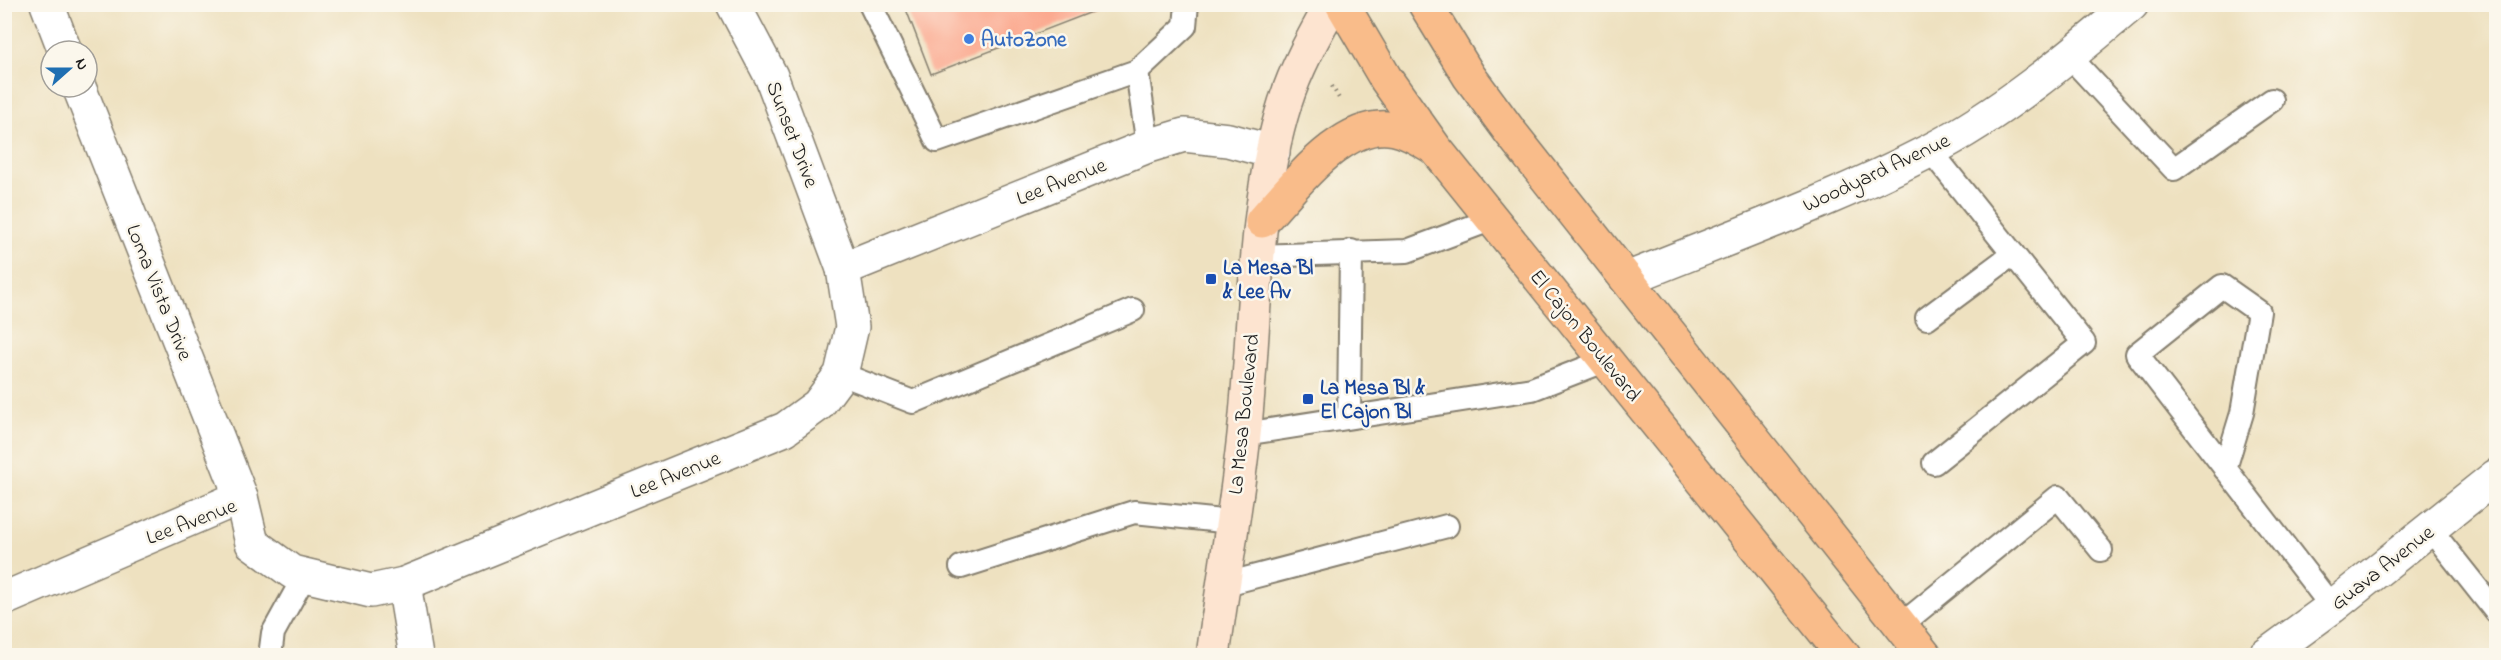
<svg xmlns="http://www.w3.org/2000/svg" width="2501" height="660" font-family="'Indie Flower',sans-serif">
	<rect width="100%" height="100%" fill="#fbf7ec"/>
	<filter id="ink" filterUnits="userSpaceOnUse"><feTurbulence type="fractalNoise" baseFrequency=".0167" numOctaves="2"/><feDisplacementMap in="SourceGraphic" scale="12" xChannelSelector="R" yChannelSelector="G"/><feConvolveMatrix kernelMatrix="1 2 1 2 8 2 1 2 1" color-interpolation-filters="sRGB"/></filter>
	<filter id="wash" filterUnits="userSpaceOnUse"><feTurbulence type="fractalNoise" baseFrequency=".008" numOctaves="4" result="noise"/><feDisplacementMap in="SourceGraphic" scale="24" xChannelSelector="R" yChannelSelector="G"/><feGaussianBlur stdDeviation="1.35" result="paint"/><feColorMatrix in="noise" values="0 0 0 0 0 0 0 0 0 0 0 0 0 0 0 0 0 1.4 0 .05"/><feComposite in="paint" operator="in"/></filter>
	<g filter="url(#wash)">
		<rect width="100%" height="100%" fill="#eee1c0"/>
		<g id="blocks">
			<polygon fill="#fba68b" points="904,4 1110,4 1110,5 931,74"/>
		</g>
	</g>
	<g filter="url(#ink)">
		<use href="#blocks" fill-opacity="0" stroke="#857e6e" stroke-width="1.5"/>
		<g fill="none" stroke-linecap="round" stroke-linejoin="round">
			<g stroke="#857e6e" stroke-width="26">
				<g id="service">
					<polyline points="870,4 937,141 1137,71 1148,146"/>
					<polyline points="2069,56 2174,169 2272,100"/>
					<polyline points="1137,71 1185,26 1187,4"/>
					<polyline points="1930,150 2084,343 1934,463"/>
					<polyline points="1257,256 1407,251 1493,219"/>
					<polyline points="1927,318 2013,254"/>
					<polyline points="841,374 913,402 1133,310"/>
					<polyline points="1349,417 1351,251"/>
					<polyline points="1244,434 1532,389 1607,360"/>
					<polyline points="2225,469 2242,413 2259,312 2222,286 2137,354 2332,607"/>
					<polyline points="2431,530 2496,612"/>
					<polyline points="961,567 1134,512 1232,522"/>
					<polyline points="1222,585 1447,526"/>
					<polyline points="1901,625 2058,497 2101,550"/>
					<polyline points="270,656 273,633 305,575"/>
				</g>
			</g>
			<g stroke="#857e6e" stroke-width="36">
				<g id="minor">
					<polyline points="47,4 65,51"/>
					<polyline points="79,87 241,497 252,543 292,572 371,591 404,584 785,429 818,405 841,374 852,327 843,269 771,76 733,4"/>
					<polyline points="843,269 1148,146 1184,135 1228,140 1273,152"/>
					<path d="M1627,279C1728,238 1832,201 1929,151C2003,113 2069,57 2132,4"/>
					<polyline points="404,584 416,656"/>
					<polyline points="4,599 241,497"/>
				</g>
			</g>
			<g stroke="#857e6e" stroke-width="36">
				<polyline id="tertiary" points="2265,656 2332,607 2496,476"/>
			</g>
			<g stroke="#857e6e" stroke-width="36">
				<path id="secondary" d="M1213,656C1223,582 1236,509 1244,435C1256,327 1252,207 1285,103C1296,68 1314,36 1332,4"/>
			</g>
			<g stroke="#857e6e" stroke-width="36">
				<g id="primary">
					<polyline points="1342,4 1386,79 1435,148 1844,656"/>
					<polyline points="1425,4 1469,76 1511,133 1925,656"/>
					<path d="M1262,221C1293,188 1344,117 1395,129C1409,132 1421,140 1433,147"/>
				</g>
			</g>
			<polyline stroke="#857e6e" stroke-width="4" stroke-dasharray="1.5 4.5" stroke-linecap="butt" points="1332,86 1340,100"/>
			<use href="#service" stroke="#fff" stroke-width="22"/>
			<use href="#minor" stroke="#fff" stroke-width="33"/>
			<use href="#tertiary" stroke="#fff" stroke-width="33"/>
			<use href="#secondary" stroke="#fde4d0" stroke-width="33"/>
			<use href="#primary" stroke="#f9bc8a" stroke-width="33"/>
		</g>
	</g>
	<circle fill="#3f7fe0" stroke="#fbf7ec" stroke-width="2" cx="969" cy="39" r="6"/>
	<g fill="#1a4fb4" stroke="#fbf7ec" stroke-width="2">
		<rect x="1205" y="273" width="12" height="12" rx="3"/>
		<rect x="1302" y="393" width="12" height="12" rx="3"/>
	</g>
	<g text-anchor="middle" stroke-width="5" stroke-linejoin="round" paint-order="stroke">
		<g font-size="21" font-weight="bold" fill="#366cbe" stroke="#fbf7ec" text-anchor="start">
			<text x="981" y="46">AutoZone</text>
		</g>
		<g font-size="21" fill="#1c1c1c" stroke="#fbf7ec">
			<text transform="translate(793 134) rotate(69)" y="7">Sunset Drive</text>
			<text transform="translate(1876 172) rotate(-25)" y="7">Woodyard Avenue</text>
			<text transform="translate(1061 181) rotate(-22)" y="7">Lee Avenue</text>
			<text transform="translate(160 292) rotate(68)" y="7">Loma Vista Drive</text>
			<text transform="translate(1586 335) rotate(51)" y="7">El Cajon Boulevard</text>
			<text transform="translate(1243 414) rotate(-84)" y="7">La Mesa Boulevard</text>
			<text transform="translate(675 474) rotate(-22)" y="7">Lee Avenue</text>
			<text transform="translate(191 521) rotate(-21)" y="7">Lee Avenue</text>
			<text transform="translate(2382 567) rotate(-38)" y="7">Guava Avenue</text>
		</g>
		<g font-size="21" font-weight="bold" fill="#164399" stroke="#fbf7ec" text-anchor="start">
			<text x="1223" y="274">La Mesa Bl<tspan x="1223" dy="24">&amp; Lee Av</tspan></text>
			<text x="1320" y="394">La Mesa Bl &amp;<tspan x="1320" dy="24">El Cajon Bl</tspan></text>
		</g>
	</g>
	<rect width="2501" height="660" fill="none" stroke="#fbf7ec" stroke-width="24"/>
	<g transform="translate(69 69) rotate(69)"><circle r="28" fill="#fbf7ec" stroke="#a29f99" stroke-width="1.5"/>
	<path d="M0-4.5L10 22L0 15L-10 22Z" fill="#1f6fb2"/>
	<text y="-9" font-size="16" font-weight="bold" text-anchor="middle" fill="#1c1c1c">N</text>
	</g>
</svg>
